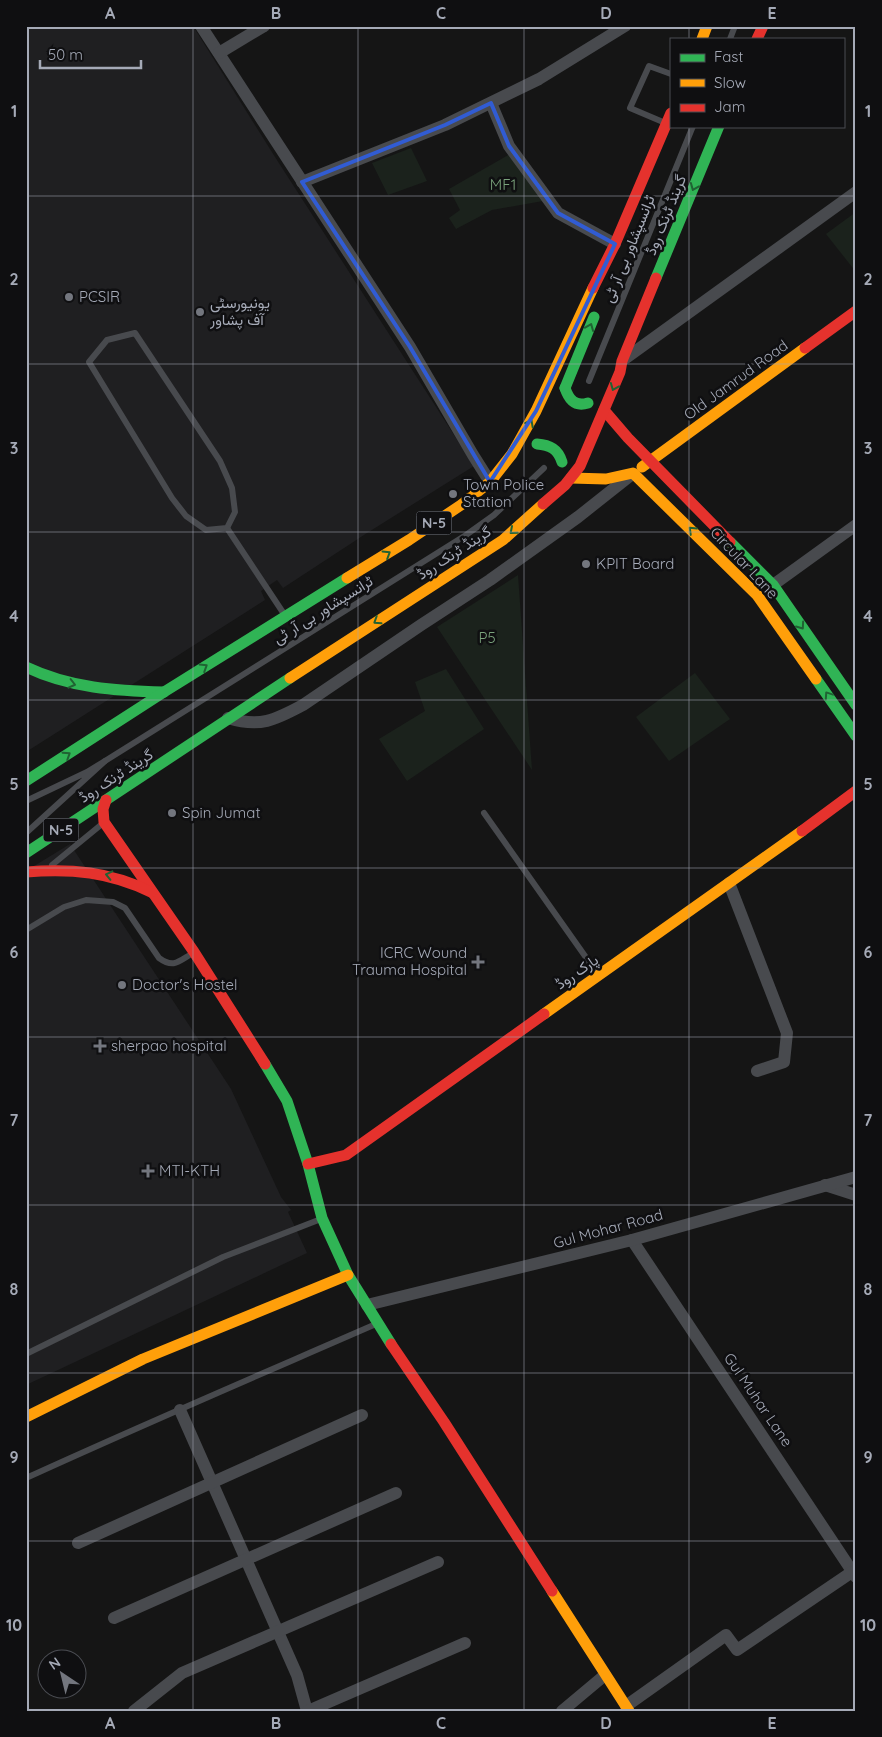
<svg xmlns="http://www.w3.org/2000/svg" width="882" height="1737" font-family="Quicksand,Vazirmatn,sans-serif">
	<rect width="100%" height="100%" fill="#151515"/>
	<g fill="#1f1f21">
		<polygon points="26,26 193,26 275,157 474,466 367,533 283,588 277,580 261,591 265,600 26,752"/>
		<polygon points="70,844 231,1089 281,1197 291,1210 288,1212 307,1253 26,1385 26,871"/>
	</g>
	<g fill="#1b221c">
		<polygon points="411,148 427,181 388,195 372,163"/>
		<polygon points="510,154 543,201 492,210 456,229 449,218 460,210 449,189"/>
		<polygon points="856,212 856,272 826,234"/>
		<polygon points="518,575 532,770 437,627"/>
		<polygon points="446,669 484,729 407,781 379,739 425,711 415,682"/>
		<polygon points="695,673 730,719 669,761 636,717"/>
	</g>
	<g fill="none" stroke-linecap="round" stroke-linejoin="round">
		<g stroke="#484a4e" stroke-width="6">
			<polyline points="730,39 735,26"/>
			<polyline points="663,122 630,108 649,66 671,74"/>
			<polygon points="135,333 220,461 232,488 235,512 227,528 206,530 186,516 172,498 89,362 107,340"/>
			<polyline points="589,381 693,126"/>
			<polyline points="227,528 284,614"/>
			<polyline points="105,761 466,535 494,515 544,468"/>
			<polyline points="26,801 87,772 105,761 26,833"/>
			<polyline points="484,813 597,973"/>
			<polyline points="52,865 102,824"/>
			<path d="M26,930L64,907L86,900L113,902L125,908L159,958C174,969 179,961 193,953"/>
			<polyline points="26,1354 223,1257 321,1219"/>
			<path d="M26,1478C142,1425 259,1375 376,1324"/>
		</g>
		<g stroke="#484a4e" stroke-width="12">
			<polyline points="201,26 410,347 473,455 490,482"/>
			<polyline points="219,53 264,26"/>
			<polyline points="491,103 509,146 558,213 615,244"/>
			<polyline points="302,182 445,125 539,79 625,26"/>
			<polyline points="626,358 856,192"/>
			<polyline points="773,585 856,525"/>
			<path d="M228,718C260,728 275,720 303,705L421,625L490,580L578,517L631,475"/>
			<polyline points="729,883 787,1033 784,1062 757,1071"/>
			<polyline points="825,1185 856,1195"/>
			<polyline points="632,1240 856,1577"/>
			<polyline points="367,1305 632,1240 856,1177"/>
			<polyline points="180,1410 297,1675 307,1711"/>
			<polyline points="78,1543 362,1415"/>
			<polyline points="114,1618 396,1493"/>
			<polyline points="626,1706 726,1635 737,1650 852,1572"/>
			<polyline points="134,1711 182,1673 438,1562"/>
			<polyline points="308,1711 465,1643"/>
			<polyline points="562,1711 605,1675"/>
		</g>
		<g stroke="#30b455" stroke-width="11">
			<polyline points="656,278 719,126"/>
			<polyline points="565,388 594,317"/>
			<polyline points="730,542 773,585 856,705"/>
			<path d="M26,667C70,688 116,691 164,692"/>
			<polyline points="816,679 856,736"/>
			<polyline points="26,781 164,692 347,578"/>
			<polyline points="26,853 290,678"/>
			<polyline points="265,1064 287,1101 308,1164 322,1218 348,1275 391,1344"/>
		</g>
		<g stroke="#ff9f0a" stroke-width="11">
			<polyline points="702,39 707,26"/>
			<polyline points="642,467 805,348"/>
			<polyline points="571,478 606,479 633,473 757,595 816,679"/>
			<polyline points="347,578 409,540 461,505 490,482 512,454 536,411 593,288"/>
			<polyline points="290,678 503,540 543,504"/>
			<polyline points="544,1014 802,831"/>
			<polyline points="26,1417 143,1359 348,1275"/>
			<polyline points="552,1591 629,1711"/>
		</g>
		<g stroke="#e5322d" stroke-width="11">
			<polyline points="757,39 763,26"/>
			<polyline points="593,288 615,244 671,113"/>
			<polyline points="805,348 856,311"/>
			<polyline points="604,410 628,438 730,542"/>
			<polyline points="543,504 565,485 580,466 620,372 622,361 656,278"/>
			<polyline points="106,800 103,809 104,822 194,952 265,1064"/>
			<polyline points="802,831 856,791"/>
			<path d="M26,872C71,868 110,872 151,892"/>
			<polyline points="308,1164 346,1155 544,1014"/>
			<polyline points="391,1344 444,1422 552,1591"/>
		</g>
		<g stroke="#30b455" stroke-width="11">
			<path d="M565,388C569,400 575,407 588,403"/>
			<path d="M537,444C550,445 558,449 562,462"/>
		</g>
	</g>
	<defs><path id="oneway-chevron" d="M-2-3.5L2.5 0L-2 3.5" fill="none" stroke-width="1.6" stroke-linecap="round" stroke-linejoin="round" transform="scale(1.25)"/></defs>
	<g stroke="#206233">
		<use href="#oneway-chevron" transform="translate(694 187) rotate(112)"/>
		<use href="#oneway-chevron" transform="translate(590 327) rotate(-68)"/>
		<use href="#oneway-chevron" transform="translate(614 387) rotate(112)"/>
		<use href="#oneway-chevron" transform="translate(530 423) rotate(-62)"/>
		<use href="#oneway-chevron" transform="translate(692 530) rotate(-136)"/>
		<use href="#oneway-chevron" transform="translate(513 531) rotate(139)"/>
		<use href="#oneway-chevron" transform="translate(387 554) rotate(-32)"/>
		<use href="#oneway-chevron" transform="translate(377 621) rotate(147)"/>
		<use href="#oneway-chevron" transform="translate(801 626) rotate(55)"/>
		<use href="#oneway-chevron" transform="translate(204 667) rotate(-32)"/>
		<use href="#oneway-chevron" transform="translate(72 684) rotate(14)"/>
		<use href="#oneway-chevron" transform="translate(828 695) rotate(-124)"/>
		<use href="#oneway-chevron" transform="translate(67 755) rotate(-33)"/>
		<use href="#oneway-chevron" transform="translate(109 875) rotate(-167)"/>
	</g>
	<path fill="none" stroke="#315cd3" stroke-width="4" stroke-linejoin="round" d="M491,103L509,146L558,213L615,244L536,411L490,482L410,347L302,182L445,125Z"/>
	<path fill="none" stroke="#a5aab7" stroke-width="1" stroke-opacity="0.55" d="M193,26V1711M358,26V1711M524,26V1711M689,26V39M689,126V1711M26,196H856M26,364H856M26,532H856M26,700H856M26,868H856M26,1037H856M26,1205H856M26,1373H856M26,1541H856"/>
	<g fill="#73767e" stroke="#0f0f11" stroke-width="2">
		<circle cx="69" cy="297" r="5"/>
		<circle cx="200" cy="312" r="5"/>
		<circle cx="453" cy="494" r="5"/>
		<circle cx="586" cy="564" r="5"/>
		<circle cx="172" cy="813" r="5"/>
		<path d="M475.5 954.5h5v5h5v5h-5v5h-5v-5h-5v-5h5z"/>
		<circle cx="122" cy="985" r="5"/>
		<path d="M97.5 1038.5h5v5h5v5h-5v5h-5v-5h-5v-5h5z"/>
		<path d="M145.5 1163.5h5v5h5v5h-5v5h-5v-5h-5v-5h5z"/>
	</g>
	<g text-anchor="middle" stroke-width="5" stroke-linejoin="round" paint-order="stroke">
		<g fill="#0f0f11" stroke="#787c85" stroke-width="1">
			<rect x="416.5" y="511.5" width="35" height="23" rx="4"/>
			<rect x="43.5" y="818.5" width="35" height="23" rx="4"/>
		</g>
		<g font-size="14" font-weight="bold" fill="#a5aab7">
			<text x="434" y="528">N-5</text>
			<text x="61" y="835">N-5</text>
		</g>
		<g font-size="15" fill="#7aa37c" stroke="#0f0f11">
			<text x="503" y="190">MF1</text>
			<text x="487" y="643">P5</text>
		</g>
		<g font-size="15" fill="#a5aab7" stroke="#0f0f11">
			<text transform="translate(666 215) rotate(-68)" y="5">گرینڈ ٹرنک روڈ</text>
			<text transform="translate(629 249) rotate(-68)" y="5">ٹرانسپشاور بی آر ٹی</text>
			<text transform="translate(736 380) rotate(-36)" y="5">Old Jamrud Road</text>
			<text transform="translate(454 553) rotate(-33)" y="5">گرینڈ ٹرنک روڈ</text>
			<text transform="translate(744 563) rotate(47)" y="5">Circular Lane</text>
			<text transform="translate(323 610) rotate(-32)" y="5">ٹرانسپشاور بی آر ٹی</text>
			<text transform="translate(116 776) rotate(-33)" y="5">گرینڈ ٹرنک روڈ</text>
			<text transform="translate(577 972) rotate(-35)" y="5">پارک روڈ</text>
			<text transform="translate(608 1229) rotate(-15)" y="5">Gul Mohar Road</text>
			<text transform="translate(758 1400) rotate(56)" y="5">Gul Muhar Lane</text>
		</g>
		<g font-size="15" fill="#a5aab7" stroke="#0f0f11" text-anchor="start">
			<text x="79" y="302">PCSIR</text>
			<text x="210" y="308">یونیورسٹی<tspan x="210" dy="17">آف پشاور</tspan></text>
			<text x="463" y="490">Town Police<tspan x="463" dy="17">Station</tspan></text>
			<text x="596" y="569">KPIT Board</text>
			<text x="182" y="818">Spin Jumat</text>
			<text x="467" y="958" text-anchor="end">ICRC Wound<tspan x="467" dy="17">Trauma Hospital</tspan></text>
			<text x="132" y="990">Doctor's Hostel</text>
			<text x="111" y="1051">sherpao hospital</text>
			<text x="159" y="1176">MTI-KTH</text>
		</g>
	</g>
	<rect width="882" height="1737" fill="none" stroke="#0f0f11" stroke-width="55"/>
	<rect x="670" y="38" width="175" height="90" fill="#0f0f11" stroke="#4b4d53"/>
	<rect x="680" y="54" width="25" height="8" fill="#30b455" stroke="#4b4d53"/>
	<text x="714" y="62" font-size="15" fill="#a5aab7">Fast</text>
	<rect x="680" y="79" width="25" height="8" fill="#ff9f0a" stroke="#4b4d53"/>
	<text x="714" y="88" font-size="15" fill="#a5aab7">Slow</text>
	<rect x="680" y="104" width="25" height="8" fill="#e5322d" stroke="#4b4d53"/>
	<text x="714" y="112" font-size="15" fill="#a5aab7">Jam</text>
	<g transform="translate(62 1674) rotate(325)"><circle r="24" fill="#0f0f11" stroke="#4b4d53"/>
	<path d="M0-4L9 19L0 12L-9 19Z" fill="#73767e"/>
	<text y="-8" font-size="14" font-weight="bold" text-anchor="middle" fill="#a5aab7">N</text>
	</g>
	<path d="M40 60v8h101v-8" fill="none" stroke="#a5aab7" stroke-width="2.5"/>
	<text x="48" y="60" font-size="15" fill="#a5aab7" stroke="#0f0f11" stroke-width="4" paint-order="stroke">50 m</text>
	<rect x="28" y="28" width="826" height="1682" fill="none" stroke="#a5aab7" stroke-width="2"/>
	<g font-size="16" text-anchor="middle" font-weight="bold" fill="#a5aab7">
		<text x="110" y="19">A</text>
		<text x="276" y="19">B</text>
		<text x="441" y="19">C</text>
		<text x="606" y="19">D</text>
		<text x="772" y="19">E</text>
		<text x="14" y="117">1</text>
		<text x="868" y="117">1</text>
		<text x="14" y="285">2</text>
		<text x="868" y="285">2</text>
		<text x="14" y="454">3</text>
		<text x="868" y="454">3</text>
		<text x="14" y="622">4</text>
		<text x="868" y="622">4</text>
		<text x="14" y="790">5</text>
		<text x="868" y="790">5</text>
		<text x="14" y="958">6</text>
		<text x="868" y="958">6</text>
		<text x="14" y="1126">7</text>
		<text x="868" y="1126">7</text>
		<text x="14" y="1295">8</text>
		<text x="868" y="1295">8</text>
		<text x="14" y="1463">9</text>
		<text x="868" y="1463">9</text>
		<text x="14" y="1631">10</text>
		<text x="868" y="1631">10</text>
		<text x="110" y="1729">A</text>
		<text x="276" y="1729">B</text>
		<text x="441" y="1729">C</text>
		<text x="606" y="1729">D</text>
		<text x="772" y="1729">E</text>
	</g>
</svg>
